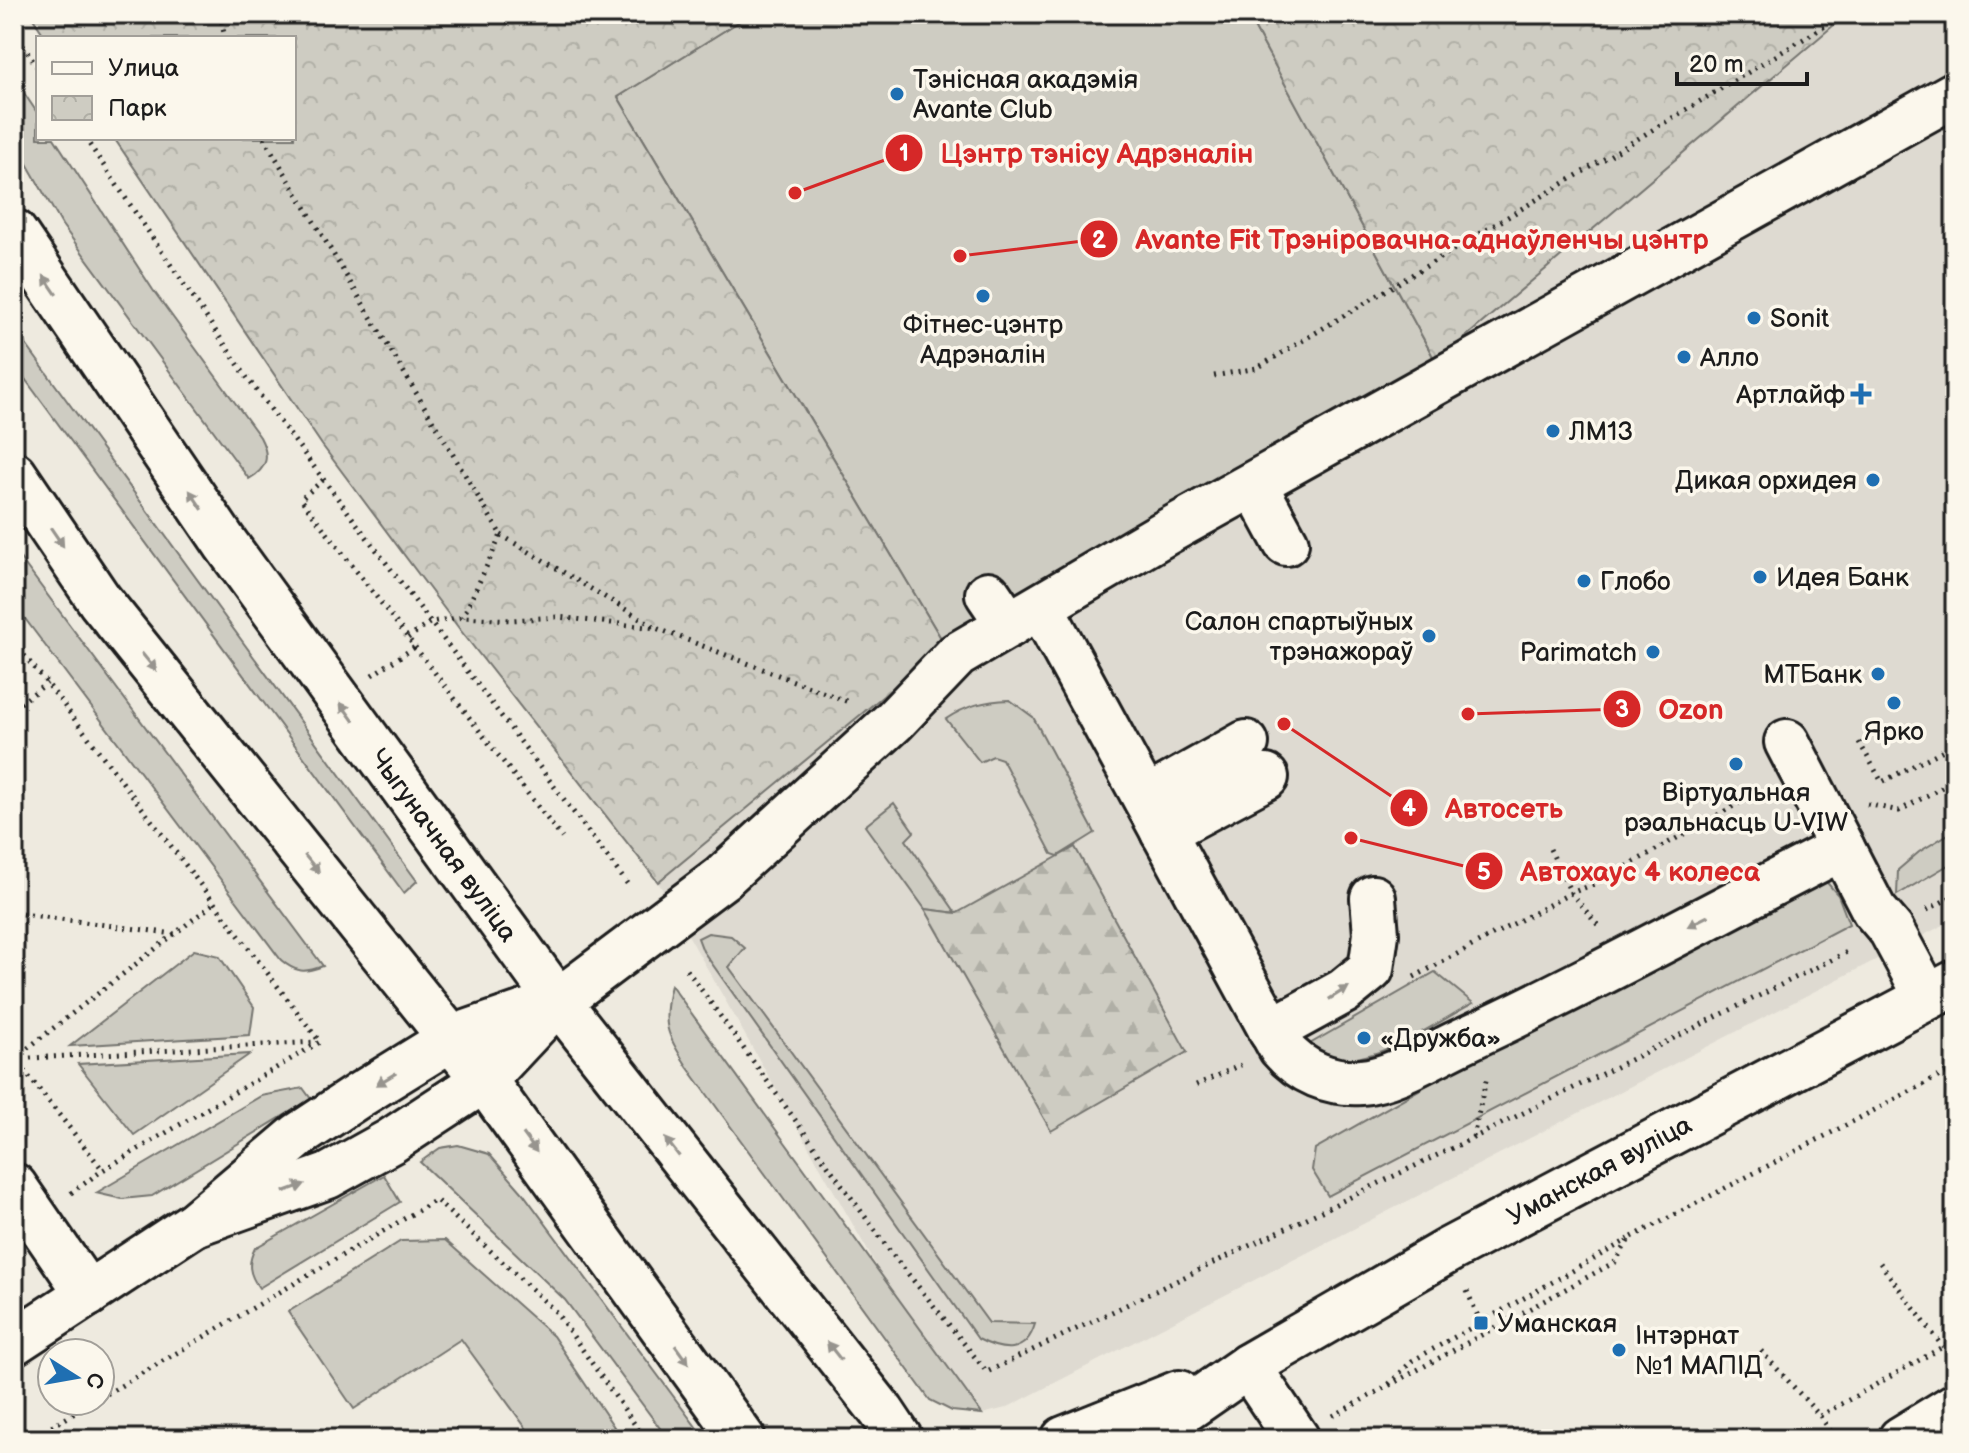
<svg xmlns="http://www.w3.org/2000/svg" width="1969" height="1453" font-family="'Balsamiq Sans',sans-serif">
	<defs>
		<pattern id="forest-firs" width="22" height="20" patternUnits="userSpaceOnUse" patternTransform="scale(2)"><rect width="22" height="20" fill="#ceccc2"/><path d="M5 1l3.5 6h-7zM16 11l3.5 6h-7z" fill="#b0afa6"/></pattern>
		<pattern id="park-crowns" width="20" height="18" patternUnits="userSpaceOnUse" patternTransform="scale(2)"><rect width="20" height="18" fill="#ceccc2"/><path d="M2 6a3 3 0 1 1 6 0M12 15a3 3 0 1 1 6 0" fill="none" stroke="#b0afa6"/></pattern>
	</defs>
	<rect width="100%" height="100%" fill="#eeeadf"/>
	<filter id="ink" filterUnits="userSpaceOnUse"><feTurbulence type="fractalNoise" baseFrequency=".0125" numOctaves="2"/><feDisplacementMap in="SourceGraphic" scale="16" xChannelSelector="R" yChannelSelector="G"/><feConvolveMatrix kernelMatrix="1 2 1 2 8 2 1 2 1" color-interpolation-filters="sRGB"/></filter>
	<g filter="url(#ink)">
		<polygon fill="#dedad1" points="1844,14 1955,14 1955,919 1006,1408 982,1414 955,1404 658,882 945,645"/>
		<g fill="#ceccc2" stroke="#75746f" stroke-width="2">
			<polygon points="751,14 1247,14 1436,362 945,645 618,97"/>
			<path d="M14,78L38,114V138H54L153,290L260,437C270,456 268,468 249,479L62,225L14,141Z"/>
			<polygon points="14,328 417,881 404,893 14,364"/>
			<path d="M14,550L323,966C305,973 296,973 281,960L14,604Z"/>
			<path d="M1010,700L1033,717L1095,833L1058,856L1052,854L1002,759L993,756L980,762L946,719C967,705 985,701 1010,700Z"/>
			<polygon points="894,803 914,832 906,840 956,913 925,909 865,826"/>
			<polygon points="1955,830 1955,861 1897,895 1898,870 1919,852"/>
			<polygon points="1822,877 1838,895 1849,924 1328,1196 1312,1170 1315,1149 1792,878"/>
			<path d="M708,933L731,936L745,948L729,967L989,1323L1035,1324C1026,1355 1003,1352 978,1339L703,951L698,938Z"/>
			<polygon points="194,950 219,956 254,1007 250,1035 70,1046"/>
			<path d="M1435,972L1473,1003C1436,1023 1379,1063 1336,1059C1327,1058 1316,1050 1308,1045Z"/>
			<path d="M671,985L982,1414L952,1411L930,1400L688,1068C667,1034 661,1026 671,985Z"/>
			<polygon points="250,1054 134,1135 78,1064"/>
			<polygon points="303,1088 311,1099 152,1196 122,1199 96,1193 261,1096"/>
			<polygon points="458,1145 489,1154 522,1192 705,1439 668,1439 565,1300 420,1162 440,1148"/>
			<path d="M384,1175L400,1202L259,1288C249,1274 247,1264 255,1248Z"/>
			<polygon points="445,1240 553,1336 622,1439 534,1439 461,1339 354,1409 288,1312 401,1241"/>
		</g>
		<polygon fill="url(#forest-firs)" stroke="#75746f" stroke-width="2" points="1075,847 1187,1052 1051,1131 925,909 957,913"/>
		<g fill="url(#park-crowns)" stroke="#75746f" stroke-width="2">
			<polygon points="30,14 751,14 618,97 945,645 658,882 461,631 322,445 114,138 294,138 294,38 46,38"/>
			<polygon points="1247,14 1847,14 1436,362"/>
		</g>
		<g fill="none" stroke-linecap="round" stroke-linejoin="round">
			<g stroke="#1c1c1c" stroke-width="50">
				<g id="minor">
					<polyline points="1254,484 1286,543"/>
					<polyline points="988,594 1009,625"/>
					<path d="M1041,607L1281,1048C1301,1072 1330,1084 1361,1082C1392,1080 1434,1054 1462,1041C1591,981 1716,912 1842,848"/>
					<polyline points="1787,742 1874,910 1891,930 1927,997"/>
					<polyline points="1146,799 1246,743"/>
					<polyline points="1163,832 1266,777"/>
					<polyline points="1271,1031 1344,991 1371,969 1376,934 1373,898"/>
					<polyline points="14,1186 88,1294"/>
					<polyline points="194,1224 328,1176 391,1141 484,1080 558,1001 722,878 894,721 957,655 1165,533 1955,94"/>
					<polyline points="14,1342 194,1224 299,1135 358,1096 452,1038 550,1004"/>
					<polyline points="1248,1366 1297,1439"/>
					<polyline points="1901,1439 1955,1406"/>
				</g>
			</g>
			<g stroke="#1c1c1c" stroke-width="50">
				<g id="major">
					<polyline points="14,232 225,543 558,1001 882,1412 900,1439"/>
					<polyline points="14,474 100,601 484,1080 743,1439"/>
					<polyline points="1064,1439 1179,1393"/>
					<polyline points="1143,1439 1248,1366 1449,1250 1955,983"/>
				</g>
			</g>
			<g stroke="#1c1c1c" stroke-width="5" stroke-dasharray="2 6" stroke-linecap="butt">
				<polyline points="220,14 225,38"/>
				<polyline points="14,32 38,68"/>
				<polyline points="85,138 248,379 629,886"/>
				<polyline points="264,138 501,535 463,617"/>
				<polyline points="1214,376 1257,368 1845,14"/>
				<polyline points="323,480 301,499 562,838"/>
				<polyline points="501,535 655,627"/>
				<polyline points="408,638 431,622 463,617 512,620 557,617 656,628 851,703"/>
				<polyline points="14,643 47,683 320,1042"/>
				<polyline points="372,675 415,647"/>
				<polyline points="14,708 47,683"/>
				<polyline points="1859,742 1882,782 1955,744"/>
				<polyline points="1867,804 1899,811 1955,780"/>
				<polyline points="1550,849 1571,893 1598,925"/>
				<polyline points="1927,910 1955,895"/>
				<polyline points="14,913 175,934"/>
				<polyline points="687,970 892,1254 987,1372 1473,1138 1851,950"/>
				<polyline points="1414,977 1571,893 1597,883 1764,789"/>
				<polyline points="14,1058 103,1170"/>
				<polyline points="15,1058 213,904"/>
				<polyline points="14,1059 317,1042"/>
				<polyline points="1196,1085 1241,1065"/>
				<polyline points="1473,1137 1487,1076"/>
				<polyline points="71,1193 103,1170 320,1042"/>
				<polyline points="1880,1263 1943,1347"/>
				<polyline points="1467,1291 1481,1323"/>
				<polyline points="1761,1351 1820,1416 1836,1439"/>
				<polyline points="1389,1384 1412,1361 1629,1239"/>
				<polyline points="100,1398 436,1200 556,1312 645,1439"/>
				<polyline points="1333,1416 1615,1262 1630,1238 1955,1068"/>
				<polyline points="1820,1416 1955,1340"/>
				<polyline points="31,1439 95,1401"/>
			</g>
			<use href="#minor" stroke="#fbf7ec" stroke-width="44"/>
			<use href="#major" stroke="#fbf7ec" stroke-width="44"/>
		</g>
		<defs><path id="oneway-solid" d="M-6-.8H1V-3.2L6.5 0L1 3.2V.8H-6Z" transform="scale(2)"/></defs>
		<g fill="#97948e">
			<use href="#oneway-solid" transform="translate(50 285) rotate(-124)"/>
			<use href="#oneway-solid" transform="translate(196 500) rotate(-124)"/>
			<use href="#oneway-solid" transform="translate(57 537) rotate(56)"/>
			<use href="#oneway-solid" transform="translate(149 662) rotate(51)"/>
			<use href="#oneway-solid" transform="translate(347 712) rotate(-126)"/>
			<use href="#oneway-solid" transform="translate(312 864) rotate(51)"/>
			<use href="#oneway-solid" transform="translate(1698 921) rotate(153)"/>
			<use href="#oneway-solid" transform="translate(1339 993) rotate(-32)"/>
			<use href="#oneway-solid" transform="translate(386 1079) rotate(149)"/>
			<use href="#oneway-solid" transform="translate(530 1143) rotate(54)"/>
			<use href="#oneway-solid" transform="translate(672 1147) rotate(-128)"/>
			<use href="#oneway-solid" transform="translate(294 1188) rotate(-20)"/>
			<use href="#oneway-solid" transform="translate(834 1351) rotate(-128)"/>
			<use href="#oneway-solid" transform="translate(682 1355) rotate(54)"/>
		</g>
	</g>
	<g fill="#1f6fb2" stroke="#fbf7ec" stroke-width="3">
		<circle cx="897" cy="94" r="8"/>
		<circle cx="983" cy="296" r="8"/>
		<circle cx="1754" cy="318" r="8"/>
		<circle cx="1684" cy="357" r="8"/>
		<path d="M1857 382h8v8h8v8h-8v8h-8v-8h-8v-8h8z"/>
		<circle cx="1553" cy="431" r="8"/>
		<circle cx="1873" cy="480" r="8"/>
		<circle cx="1760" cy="577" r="8"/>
		<circle cx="1584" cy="581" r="8"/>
		<circle cx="1429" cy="636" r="8"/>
		<circle cx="1653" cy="652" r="8"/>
		<circle cx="1878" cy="674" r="8"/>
		<circle cx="1894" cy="703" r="8"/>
		<circle cx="1736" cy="764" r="8"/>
		<circle cx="1364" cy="1038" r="8"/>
		<rect x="1473" y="1315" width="16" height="16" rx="4"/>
		<circle cx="1619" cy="1350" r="8"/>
	</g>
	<g text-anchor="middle" stroke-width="7" stroke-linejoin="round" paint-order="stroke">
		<g font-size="26" fill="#1c1c1c" stroke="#fbf7ec" text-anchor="start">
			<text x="913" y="88">Тэнісная акадэмія<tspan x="913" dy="30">Avante Club</tspan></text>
			<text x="1770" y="327">Sonit</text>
			<text x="983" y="333" text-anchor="middle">Фітнес-цэнтр<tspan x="983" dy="30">Адрэналін</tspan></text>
			<text x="1700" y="366">Алло</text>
			<text x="1845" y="403" text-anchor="end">Артлайф</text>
			<text x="1569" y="440">ЛМ13</text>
			<text x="1857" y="489" text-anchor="end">Дикая орхидея</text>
			<text x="1776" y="586">Идея Банк</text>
			<text x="1600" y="590">Глобо</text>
			<text x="1413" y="630" text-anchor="end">Салон спартыўных<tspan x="1413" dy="30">трэнажораў</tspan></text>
			<text x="1637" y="661" text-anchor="end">Parimatch</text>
			<text x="1862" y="683" text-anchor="end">МТБанк</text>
			<text x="1894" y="740" text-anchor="middle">Ярко</text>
			<text x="1736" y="801" text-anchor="middle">Віртуальная<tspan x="1736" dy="30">рэальнасць U-VIW</tspan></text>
			<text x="1380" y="1047">«Дружба»</text>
			<text x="1497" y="1332">Уманская</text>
			<text x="1635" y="1344">Інтэрнат<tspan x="1635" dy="30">№1 МАПІД</tspan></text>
		</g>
		<g font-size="26" fill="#1c1c1c" stroke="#fbf7ec">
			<text transform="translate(444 845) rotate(54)" y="9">Чыгуначная вуліца</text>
			<text transform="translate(1599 1170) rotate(-28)" y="9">Уманская вуліца</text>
		</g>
	</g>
	<path fill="none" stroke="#d62828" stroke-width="3" d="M795 193L904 153M960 256L1099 239M1468 714L1622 709M1284 724L1409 808M1351 838L1484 871"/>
	<g fill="#d62828" stroke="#fbf7ec" stroke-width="3">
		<circle cx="795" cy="193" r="8"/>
		<circle cx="960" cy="256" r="8"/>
		<circle cx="1468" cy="714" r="8"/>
		<circle cx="1284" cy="724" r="8"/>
		<circle cx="1351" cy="838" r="8"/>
		<circle cx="904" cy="153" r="20"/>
		<circle cx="1099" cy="239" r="20"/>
		<circle cx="1622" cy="709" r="20"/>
		<circle cx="1409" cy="808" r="20"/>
		<circle cx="1484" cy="871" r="20"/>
	</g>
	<g font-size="24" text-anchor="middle" font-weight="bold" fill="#fff">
		<text x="904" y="161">1</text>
		<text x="1099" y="248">2</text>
		<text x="1622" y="717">3</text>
		<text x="1409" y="816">4</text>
		<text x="1484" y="880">5</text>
	</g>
	<g font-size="28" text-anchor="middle" font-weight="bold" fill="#d62828" stroke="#fbf7ec" stroke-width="7" stroke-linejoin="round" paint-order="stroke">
		<text x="1097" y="163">Цэнтр тэнісу Адрэналін</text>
		<text x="1422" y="249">Avante Fit Трэніровачна-аднаўленчы цэнтр</text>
		<text x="1691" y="719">Ozon</text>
		<text x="1504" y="818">Автосеть</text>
		<text x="1640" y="881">Автохаус 4 колеса</text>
	</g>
	<rect width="1969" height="1453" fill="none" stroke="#fbf7ec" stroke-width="48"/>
	<rect x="24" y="24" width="1921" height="1405" fill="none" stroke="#1c1c1c" stroke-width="3" filter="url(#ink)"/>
	<rect x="36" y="36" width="260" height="104" fill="#fbf7ec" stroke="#a29f99" stroke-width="2"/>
	<rect x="52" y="62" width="40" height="12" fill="#fbf7ec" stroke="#a29f99" stroke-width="2"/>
	<text x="108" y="76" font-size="24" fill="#1c1c1c">Улица</text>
	<rect x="52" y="96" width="40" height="24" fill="url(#park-crowns)" stroke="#a29f99" stroke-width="2"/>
	<text x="108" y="116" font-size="24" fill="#1c1c1c">Парк</text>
	<g transform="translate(76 1377) rotate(101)"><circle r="38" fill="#fbf7ec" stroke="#a29f99" stroke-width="2"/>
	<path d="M0-6L14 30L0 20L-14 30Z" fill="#1f6fb2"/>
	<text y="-12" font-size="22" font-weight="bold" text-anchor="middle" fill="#1c1c1c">С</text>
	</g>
	<path d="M1677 72v12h130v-12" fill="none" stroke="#1c1c1c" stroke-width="4"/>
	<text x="1689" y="72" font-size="24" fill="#1c1c1c" stroke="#fbf7ec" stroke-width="6" paint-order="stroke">20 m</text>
</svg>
